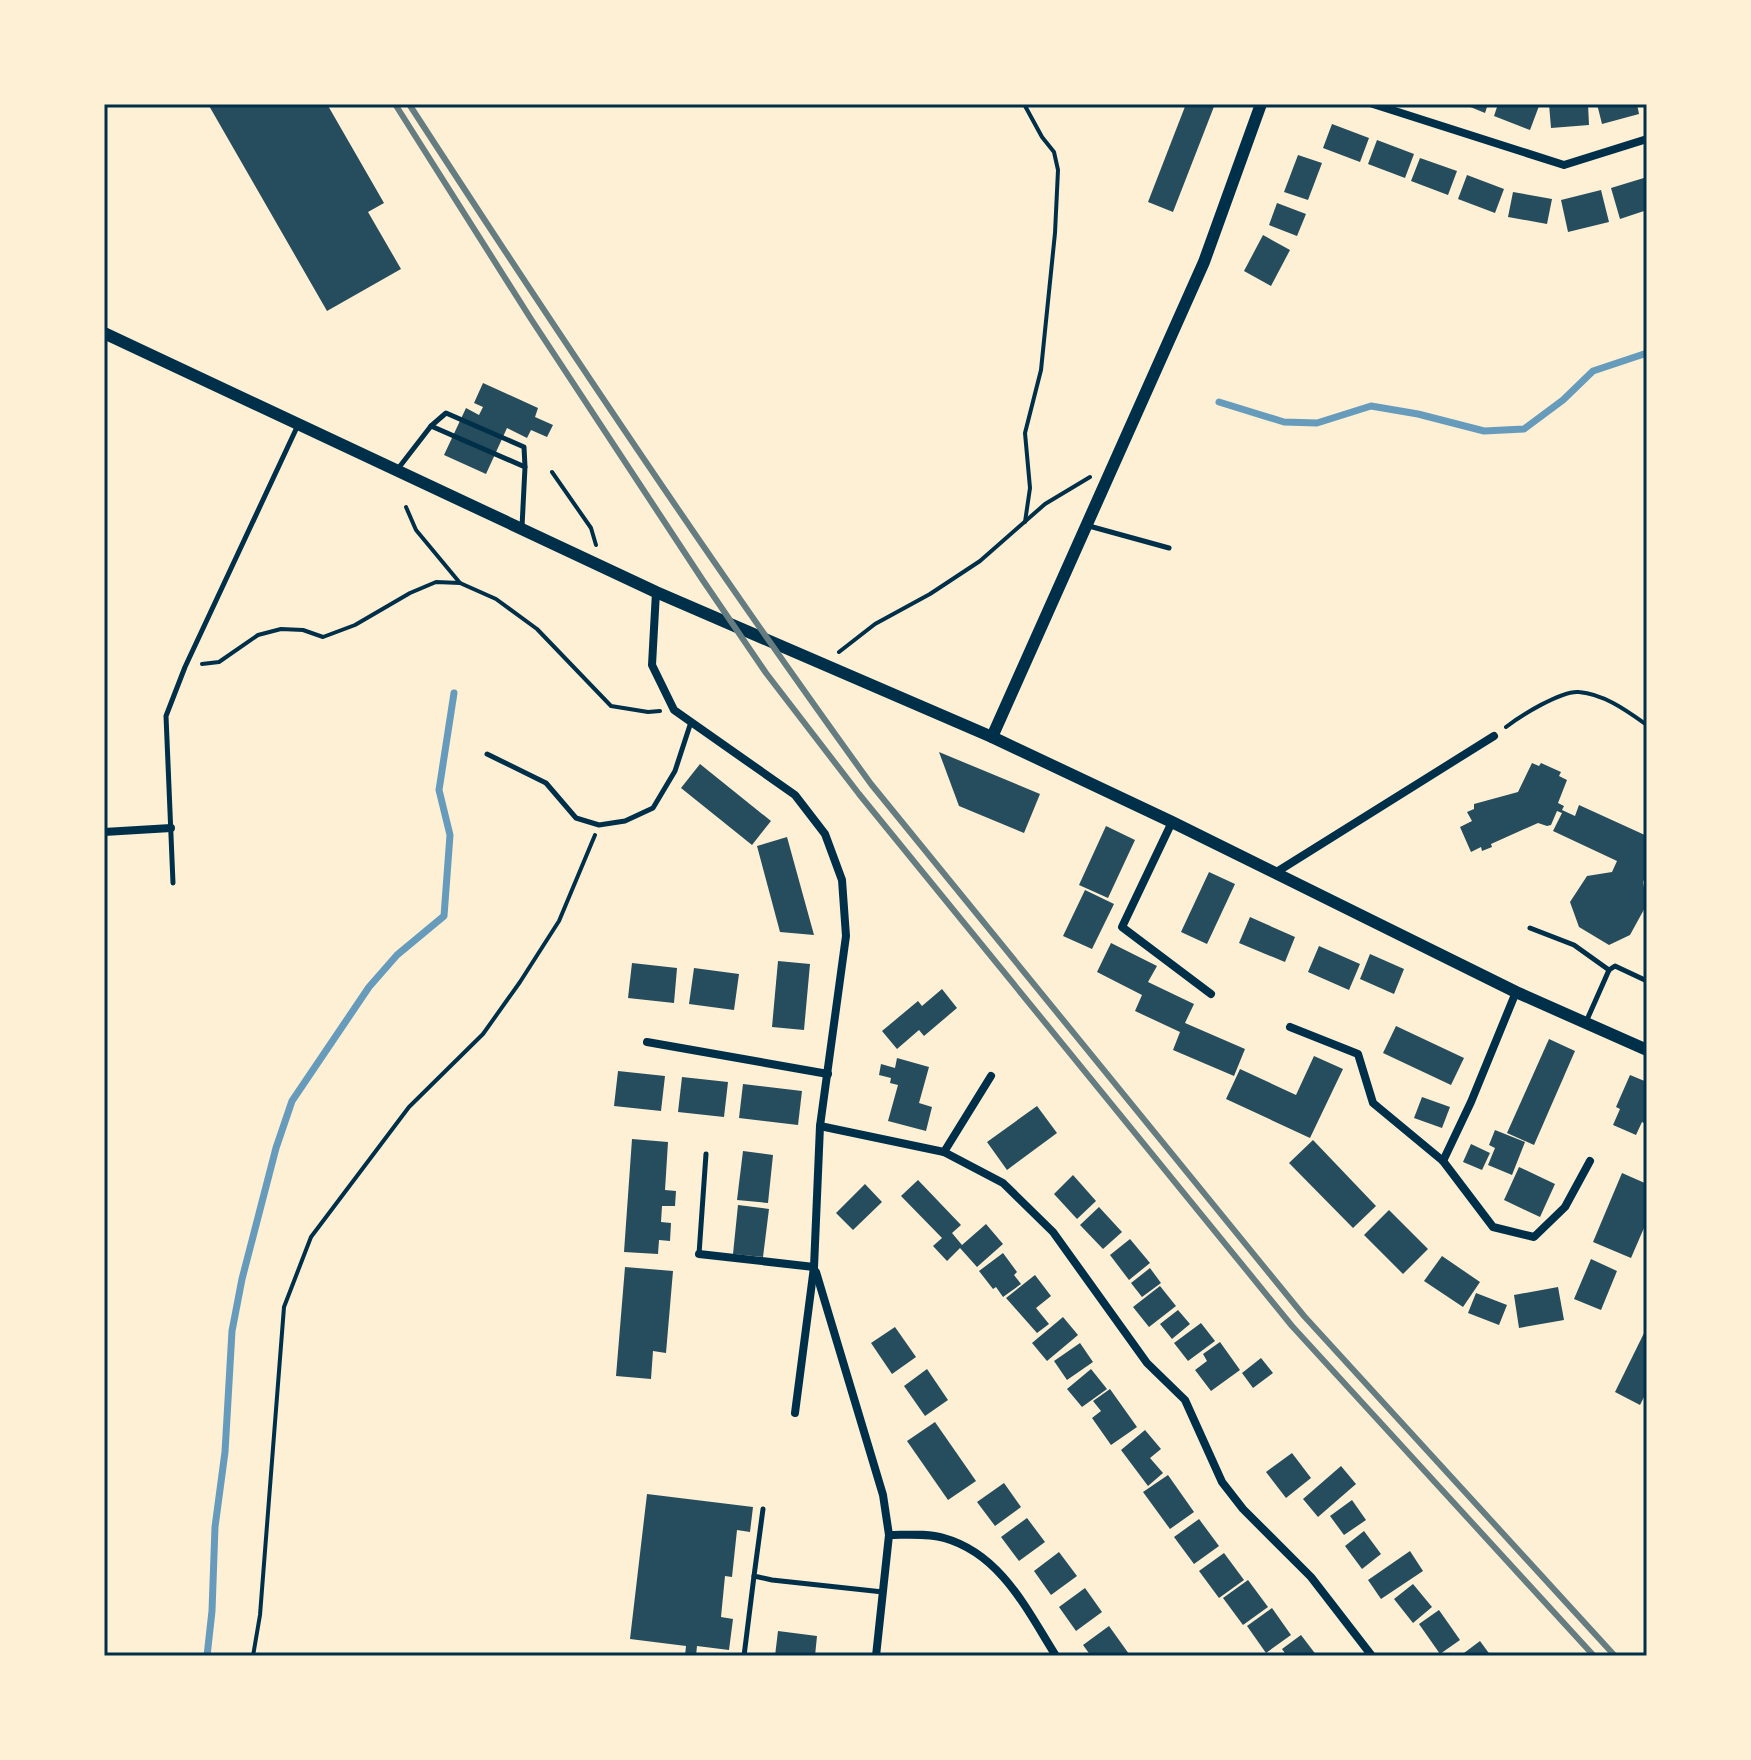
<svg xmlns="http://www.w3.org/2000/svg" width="1751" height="1760" font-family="Roboto,sans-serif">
	<rect width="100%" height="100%" fill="#fdf0d5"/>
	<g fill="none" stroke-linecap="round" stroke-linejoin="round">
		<g stroke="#669bbc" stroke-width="7">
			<polyline points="1219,402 1284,422 1317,423 1371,406 1418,414 1484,431 1524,429 1563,400 1593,371 1647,353"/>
			<polyline points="207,1656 212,1611 215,1527 225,1452 232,1331 242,1279 276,1148 292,1101 369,987 397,955 444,916 450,835 439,790 454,693"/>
		</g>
	</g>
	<g fill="#264d5e">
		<polygon points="208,104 327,104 384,203 368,212 401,269 327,311"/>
		<polygon points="1186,104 1215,104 1173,212 1148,202"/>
		<polygon points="1463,104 1488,104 1485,113"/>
		<polygon points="1498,104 1534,104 1539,106 1530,130 1494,116"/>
		<polygon points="1549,104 1588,104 1589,125 1551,128"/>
		<polygon points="1597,104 1637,104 1639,114 1602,124"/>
		<polygon points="1332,124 1369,138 1360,162 1323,148"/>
		<polygon points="1377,140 1414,154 1405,178 1368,164"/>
		<polygon points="1298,155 1322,163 1308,200 1284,192"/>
		<polygon points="1420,158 1457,171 1448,195 1411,181"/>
		<polygon points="1467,175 1504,189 1495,213 1458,199"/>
		<polygon points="1647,177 1647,210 1620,219 1611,188"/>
		<polygon points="1601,190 1609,222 1568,232 1561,200"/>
		<polygon points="1513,192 1552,199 1547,224 1508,217"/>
		<polygon points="1277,203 1306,214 1297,236 1269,225"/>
		<polygon points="1263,235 1290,250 1271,286 1244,271"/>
		<polygon points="483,383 538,408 535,417 553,425 547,437 531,430 527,438 507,428 486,474 444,455 466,408 479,415 483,407 474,403"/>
		<polygon points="939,752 1040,794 1024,833 959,806"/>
		<polygon points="1532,763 1539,766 1541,763 1561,772 1559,776 1567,780 1558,803 1564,806 1562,810 1575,816 1579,805 1647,836 1647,874 1643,882 1647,904 1630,935 1609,945 1579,927 1570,902 1587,876 1612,872 1617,861 1553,831 1562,813 1557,811 1551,825 1547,826 1538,823 1491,844 1492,847 1482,851 1481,847 1471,852 1460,827 1472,821 1467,812 1474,809 1474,804 1518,792"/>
		<polygon points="700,764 771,821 752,845 681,788"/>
		<polygon points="1106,826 1135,840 1108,898 1079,885"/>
		<polygon points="787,837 814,935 780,932 757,846"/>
		<polygon points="1209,872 1235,884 1207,944 1181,932"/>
		<polygon points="1085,890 1114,904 1092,949 1063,936"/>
		<polygon points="1250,917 1295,937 1285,962 1239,943"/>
		<polygon points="1111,943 1157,966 1148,982 1194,1004 1185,1023 1245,1049 1234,1076 1173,1050 1180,1032 1135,1011 1142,995 1097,972"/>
		<polygon points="1319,946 1360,964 1349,990 1308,972"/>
		<polygon points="1370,954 1404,969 1394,994 1360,979"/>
		<polygon points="778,961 810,964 804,1030 772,1027"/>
		<polygon points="632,963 677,968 674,1003 628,998"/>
		<polygon points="694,968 739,974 734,1010 689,1004"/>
		<polygon points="942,989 957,1008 924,1036 919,1030 897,1049 882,1031 918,1001 922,1006"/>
		<polygon points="1396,1026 1464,1058 1451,1085 1383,1053"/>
		<polygon points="1549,1039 1575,1051 1534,1145 1507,1133"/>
		<polygon points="1314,1056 1343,1069 1310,1138 1226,1099 1240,1069 1296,1095"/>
		<polygon points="897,1058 929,1067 919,1103 932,1107 926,1131 888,1121 898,1085 890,1083 891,1078 879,1075 881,1064 895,1068"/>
		<polygon points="618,1071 665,1076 661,1111 614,1106"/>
		<polygon points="1630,1075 1647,1082 1647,1121 1646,1124 1642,1122 1636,1135 1613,1125 1620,1109 1616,1107"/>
		<polygon points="682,1077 728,1082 724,1117 678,1112"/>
		<polygon points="743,1084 802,1091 798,1125 739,1118"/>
		<polygon points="1422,1097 1450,1107 1442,1128 1414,1118"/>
		<polygon points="1037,1106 1057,1133 1007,1170 987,1142"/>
		<polygon points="1495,1130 1525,1142 1512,1175 1488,1165 1495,1148 1489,1145"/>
		<polygon points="632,1139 668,1142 665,1190 676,1191 675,1206 662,1206 661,1222 671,1223 670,1241 659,1240 658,1254 624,1252"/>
		<polygon points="1313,1140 1376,1206 1353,1228 1289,1163"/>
		<polygon points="1471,1144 1490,1153 1482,1170 1463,1162"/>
		<polygon points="743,1151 773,1155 768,1203 737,1200"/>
		<polygon points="1519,1167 1555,1184 1540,1217 1504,1200"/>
		<polygon points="1622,1173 1647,1184 1647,1221 1631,1258 1593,1242"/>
		<polygon points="1073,1175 1096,1201 1077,1219 1054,1194"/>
		<polygon points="918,1180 961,1225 952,1233 962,1245 986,1224 1003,1244 977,1267 960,1248 947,1261 933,1246 942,1238 901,1196"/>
		<polygon points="865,1184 882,1202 853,1230 836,1213"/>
		<polygon points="738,1205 769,1209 763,1257 733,1254"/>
		<polygon points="1099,1207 1122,1232 1103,1249 1080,1225"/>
		<polygon points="1389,1210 1428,1249 1403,1274 1364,1235"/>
		<polygon points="1130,1239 1150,1263 1129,1280 1110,1255"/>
		<polygon points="1003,1253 1017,1272 1014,1275 1021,1284 1003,1297 996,1287 993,1289 979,1271"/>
		<polygon points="1442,1256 1480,1282 1463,1307 1424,1281"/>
		<polygon points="1591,1259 1617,1271 1601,1310 1574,1299"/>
		<polygon points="625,1267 673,1271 666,1353 653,1351 651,1379 616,1376"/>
		<polygon points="1150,1268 1161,1283 1142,1297 1131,1283"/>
		<polygon points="1035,1275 1051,1296 1036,1308 1049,1324 1037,1333 1006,1298"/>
		<polygon points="1160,1286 1176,1306 1149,1327 1133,1307"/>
		<polygon points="1558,1287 1564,1320 1519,1328 1514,1295"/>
		<polygon points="1476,1293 1507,1305 1499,1325 1468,1313"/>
		<polygon points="1178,1310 1190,1324 1172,1339 1160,1324"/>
		<polygon points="1063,1317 1078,1335 1047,1361 1032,1343"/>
		<polygon points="1201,1323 1215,1341 1188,1361 1174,1343"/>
		<polygon points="895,1327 916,1357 892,1374 871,1343"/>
		<polygon points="1647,1327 1647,1391 1640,1405 1615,1392"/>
		<polygon points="1220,1342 1240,1370 1211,1391 1195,1370 1207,1361 1203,1354"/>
		<polygon points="1080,1343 1093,1362 1067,1380 1054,1361"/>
		<polygon points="1261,1358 1273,1373 1253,1388 1242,1373"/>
		<polygon points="927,1369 948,1400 925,1416 904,1386"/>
		<polygon points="1091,1369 1107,1389 1082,1407 1067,1389"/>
		<polygon points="1110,1389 1137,1427 1111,1445 1092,1418 1101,1411 1093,1401"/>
		<polygon points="935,1422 976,1481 948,1500 907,1441"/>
		<polygon points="1145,1430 1161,1449 1150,1458 1163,1473 1148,1486 1121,1450"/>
		<polygon points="1292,1453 1311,1478 1286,1498 1266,1472"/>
		<polygon points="1341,1466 1356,1484 1318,1517 1303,1499"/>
		<polygon points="1168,1475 1194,1512 1170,1529 1143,1492"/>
		<polygon points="1004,1483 1021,1507 995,1526 977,1502"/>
		<polygon points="647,1494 753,1507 750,1532 737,1530 732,1577 725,1576 721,1617 733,1619 729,1650 697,1646 696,1656 685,1656 686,1646 630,1639"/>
		<polygon points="1352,1500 1366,1520 1344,1535 1330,1516"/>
		<polygon points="1027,1518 1045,1542 1019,1561 1001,1537"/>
		<polygon points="1199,1519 1219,1546 1194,1564 1174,1537"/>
		<polygon points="1364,1531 1381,1554 1362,1569 1345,1546"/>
		<polygon points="1410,1551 1423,1571 1381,1599 1368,1580"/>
		<polygon points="1059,1552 1077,1576 1051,1595 1034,1571"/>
		<polygon points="1224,1553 1244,1580 1219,1598 1199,1571"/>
		<polygon points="1248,1580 1268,1607 1243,1625 1223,1598"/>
		<polygon points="1413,1584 1432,1607 1413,1623 1394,1599"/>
		<polygon points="1085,1588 1102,1612 1076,1631 1059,1607"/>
		<polygon points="1272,1608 1291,1635 1266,1653 1247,1626"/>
		<polygon points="1439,1610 1460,1640 1440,1654 1419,1624"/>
		<polygon points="1109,1626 1129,1654 1091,1656 1083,1645"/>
		<polygon points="778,1631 817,1636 815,1656 775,1656"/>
		<polygon points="1301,1635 1317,1656 1287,1656 1282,1649"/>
		<polygon points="1480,1641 1491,1656 1460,1656"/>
	</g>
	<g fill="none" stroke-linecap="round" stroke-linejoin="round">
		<g stroke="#003049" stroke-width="4">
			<polyline points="1024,104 1042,137 1054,152 1058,170 1055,233 1041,370 1025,433 1030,488 1025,522"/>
			<polyline points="552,472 591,528 596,545"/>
			<polyline points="406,507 416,530 460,583 496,599 537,629 611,706 648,712 660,711"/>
			<polyline points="839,652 875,624 930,594 980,561 1045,504 1090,477"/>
			<polyline points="202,664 219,662 258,635 281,629 303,630 323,637 355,625 410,593 436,582 460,583"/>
			<path d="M1506,727C1520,716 1562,690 1579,692C1604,694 1627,711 1647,725"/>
			<polyline points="253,1656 260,1615 284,1307 311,1237 409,1107 483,1034 520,982 559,921 595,835"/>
		</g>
		<g stroke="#003049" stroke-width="5">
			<polyline points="431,426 446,413 524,447 525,467"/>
			<polyline points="397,470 431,426 525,467 522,527"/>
			<polyline points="1089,526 1169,548"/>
			<polyline points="487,754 546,783 576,818 599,825 625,821 653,808 675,771 691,722"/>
			<polyline points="173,883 166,716 185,667 298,425"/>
			<polyline points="1530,928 1574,945 1609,970"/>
			<polyline points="1586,1022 1609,970 1615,966 1647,981"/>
			<polyline points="699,1254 706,1154"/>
			<polyline points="763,1509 754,1576 772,1580 883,1592"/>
			<polyline points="744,1656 754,1576"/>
		</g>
		<g stroke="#003049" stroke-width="8">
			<polyline points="1373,104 1564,165 1647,139"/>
			<polyline points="656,592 652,665 674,710 795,795 825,834 842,880 846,936 820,1126 814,1267 795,1413"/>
			<polyline points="1172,822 1122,927 1211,994"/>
			<polyline points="104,832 171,828"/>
			<polyline points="1275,873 1494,736"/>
			<polyline points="1290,1027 1358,1054 1373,1103 1443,1161 1493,1227 1534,1237 1565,1207 1590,1161"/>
			<polyline points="647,1042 828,1074"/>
			<polyline points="820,1126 944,1152 1003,1183 1053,1232 1147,1363 1185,1400 1222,1482 1243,1509 1311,1577 1372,1656"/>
			<polyline points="944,1152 991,1076"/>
			<polyline points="1443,1161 1471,1102 1516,992"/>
			<polyline points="699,1254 814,1267"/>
			<polyline points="816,1272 883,1495 889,1535 876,1656"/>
			<path d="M889,1535C906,1535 928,1533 944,1538C1001,1554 1027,1610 1056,1656"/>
		</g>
		<g stroke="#003049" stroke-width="12">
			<polyline points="104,333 656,592 992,737 1172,822 1516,992 1647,1050"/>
			<polyline points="992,737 1204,262 1261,104"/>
		</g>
		<g stroke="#657d81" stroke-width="6">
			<polyline points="395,104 531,319 702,579 766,673 859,794 1292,1326 1594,1656"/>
			<path d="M409,104C558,334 710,562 871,784L1304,1316L1615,1656"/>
		</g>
	</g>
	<rect width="1751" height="1760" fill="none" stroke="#fdf0d5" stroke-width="212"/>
	<rect x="106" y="106" width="1539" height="1548" fill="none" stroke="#003049" stroke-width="3"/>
</svg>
